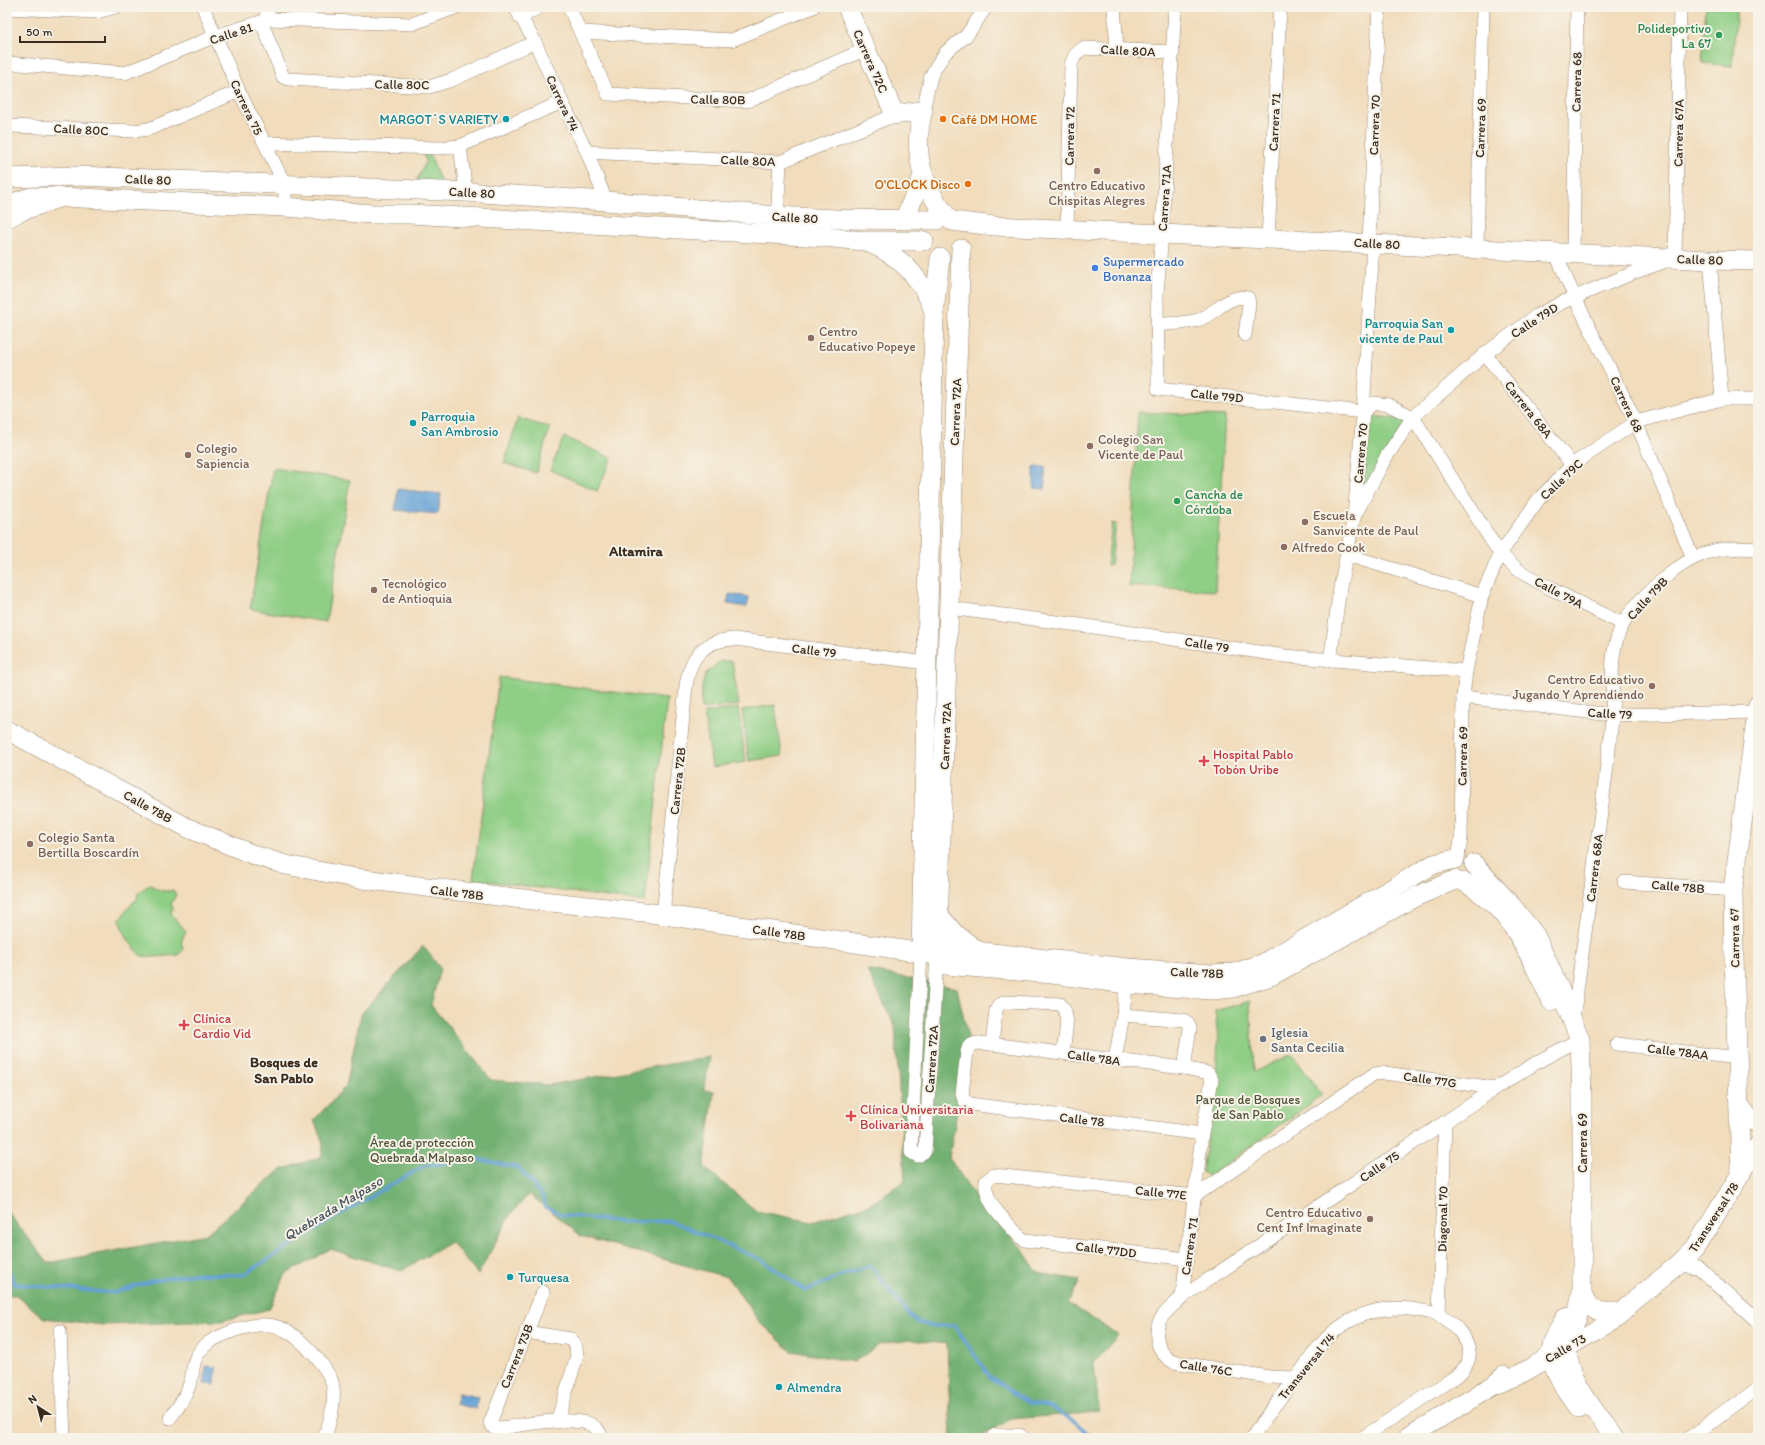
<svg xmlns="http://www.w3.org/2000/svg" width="1765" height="1445" font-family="Itim,sans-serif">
	<rect width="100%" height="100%" fill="#f7f3e8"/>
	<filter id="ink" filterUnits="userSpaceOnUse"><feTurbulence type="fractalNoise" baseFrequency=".025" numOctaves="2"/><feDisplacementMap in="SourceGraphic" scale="8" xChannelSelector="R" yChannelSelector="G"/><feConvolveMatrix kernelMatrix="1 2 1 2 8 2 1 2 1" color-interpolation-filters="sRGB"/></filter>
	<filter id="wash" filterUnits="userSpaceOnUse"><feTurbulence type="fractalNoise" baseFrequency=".012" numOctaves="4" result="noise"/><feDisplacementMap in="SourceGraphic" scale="16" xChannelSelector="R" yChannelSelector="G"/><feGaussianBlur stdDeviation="0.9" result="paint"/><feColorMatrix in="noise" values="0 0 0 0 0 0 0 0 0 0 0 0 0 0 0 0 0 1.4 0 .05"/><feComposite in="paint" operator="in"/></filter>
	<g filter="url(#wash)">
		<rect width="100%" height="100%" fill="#f1dcbb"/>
		<g fill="#8fce85" stroke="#657c52">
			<polygon points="1706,7 1737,7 1732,66 1702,63"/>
			<polygon points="422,152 429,153 441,183 415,184 426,161"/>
			<polygon points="1138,412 1225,416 1215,591 1129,586"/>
			<polygon points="1366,415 1406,420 1368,485 1361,484"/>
			<polygon points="518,418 550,428 536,473 504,463"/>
			<polygon points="564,437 612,458 597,491 550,470"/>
			<polygon points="273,468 350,480 326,622 250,609"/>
			<polygon points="1112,523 1116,524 1111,565 1107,566"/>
			<polygon points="720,661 732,661 739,705 701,709 702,687 705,674"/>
			<polygon points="499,677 667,699 645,902 473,879"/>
			<polygon points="775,705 782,756 749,761 742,710"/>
			<polygon points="738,708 746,762 712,767 704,713"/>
			<path d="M150,884C156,890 165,893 173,890L176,895L171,903L173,909L171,913C174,920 181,924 186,932L181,941L183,949L179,955L155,957L141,956C131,945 124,935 119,920L133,902L137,900L138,893Z"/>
			<polygon points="1250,1001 1254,1072 1292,1054 1322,1095 1209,1177 1202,1172 1216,1078 1218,1040 1215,1011"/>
		</g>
		<polygon fill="#73b172" stroke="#576e48" points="423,946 440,968 431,1005 491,1080 549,1085 710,1057 704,1090 714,1091 704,1167 756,1211 812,1222 871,1204 905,1180 895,1026 867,970 957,988 969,1042 949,1158 984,1209 1020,1246 1038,1273 1080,1280 1068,1303 1118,1335 1094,1363 1099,1412 1010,1419 979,1438 951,1438 947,1344 910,1340 880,1344 854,1362 791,1351 759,1321 727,1277 581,1236 529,1194 510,1215 478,1275 451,1242 401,1271 330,1249 286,1274 269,1309 221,1321 103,1325 44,1318 16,1295 7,1295 7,1211 48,1263 206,1234 280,1170 322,1157 323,1143 314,1120 346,1086 361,1014"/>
		<g fill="#63a0d4" stroke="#4f6579">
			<polygon points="1034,467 1045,467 1045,489 1034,488"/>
			<polygon points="398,489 441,494 438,514 395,510"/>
			<polygon points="729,594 749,597 747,607 727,604"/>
			<polygon points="206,1366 216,1367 215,1385 204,1384"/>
			<polygon points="458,1393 478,1397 476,1409 455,1404"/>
		</g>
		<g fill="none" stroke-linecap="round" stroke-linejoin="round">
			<path stroke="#63a0d4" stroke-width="3.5" d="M7,1266L14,1284L114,1293L152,1281L192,1274L243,1275L332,1219L424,1166L476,1159L519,1168L543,1197L545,1207L563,1215L623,1222L671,1221L762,1260L806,1291L842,1275L870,1265C879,1276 909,1319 920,1323C931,1327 943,1326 954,1325L989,1376L1028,1403L1049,1406L1074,1421L1093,1438"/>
		</g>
	</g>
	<g filter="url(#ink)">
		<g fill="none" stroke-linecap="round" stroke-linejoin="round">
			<g stroke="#96836c" stroke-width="14">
				<g id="street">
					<polyline points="203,7 239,91 285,185 285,207"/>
					<polyline points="264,7 270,19"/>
					<polyline points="515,7 535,42 562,102 587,152 606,201"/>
					<polyline points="569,7 608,94 747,101 866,49"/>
					<polyline points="1114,7 1117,49"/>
					<polyline points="1175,7 1161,246 1157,293 1158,389 1363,412 1374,403 1389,405 1413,417 1500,554 1521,572 1547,587 1623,624"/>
					<polyline points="7,8 97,12 116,7"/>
					<polyline points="520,18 539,7"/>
					<polyline points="262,23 282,74 283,77 288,79 429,87 452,80 535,42"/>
					<polyline points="581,32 732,40 813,7"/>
					<polyline points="7,63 125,73 216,36 270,19 412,24 457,7"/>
					<polyline points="923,110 931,76 937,65 946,52 967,35 986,7"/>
					<polyline points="11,126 134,131 149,129 239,91"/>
					<polyline points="265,143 440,148 460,146 562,102"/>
					<polyline points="460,146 466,192"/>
					<polyline points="587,152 780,162 895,115"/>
					<polyline points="777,224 780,162"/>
					<polyline points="1067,228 1071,65 1075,55 1083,48 1173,52"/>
					<polyline points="1268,238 1280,7"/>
					<polyline points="1369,243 1379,7"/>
					<polyline points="1477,249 1483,7"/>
					<polyline points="1555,252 1574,296 1636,422 1693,558"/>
					<polyline points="1573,252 1577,7"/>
					<polyline points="1710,260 1722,399"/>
					<path d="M1158,325C1170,323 1185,324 1198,320C1214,315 1229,293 1248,298L1249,304L1245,335"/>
					<polyline points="1485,354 1572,465"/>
					<polyline points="1354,517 1386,457 1413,417 1485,354 1536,316 1563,302 1633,273 1675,258 1680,7"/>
					<polyline points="1347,555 1482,596"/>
					<polyline points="949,608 1087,626 1285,656 1466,671"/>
					<polyline points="1330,661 1340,588 1354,517 1363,412 1373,243"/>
					<polyline points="1463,697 1612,715 1757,712"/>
					<polyline points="1458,857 1461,840 1463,697 1466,671 1482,596 1500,554 1538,500 1572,465 1636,422 1722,399 1758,399"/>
					<polyline points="1624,882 1733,890"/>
					<path d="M663,916L686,686C690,657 703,640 734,639L927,663"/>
					<polyline points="921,953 911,1152 918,1156 925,1151 937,955"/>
					<polyline points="1123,1015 1184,1020 1188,1023 1190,1028 1184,1068"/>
					<path d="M1573,1019C1583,950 1592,881 1601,812C1605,780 1610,748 1612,716C1614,685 1607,654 1623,624C1638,597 1682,558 1713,551C1726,548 1744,548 1758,549"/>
					<path d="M992,1044L996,1010L999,1005L1005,1002L1060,1004C1072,1014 1064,1038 1063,1053"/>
					<polyline points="1617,1044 1738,1058"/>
					<polyline points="1115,1060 1123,1015 1127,977"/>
					<path d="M1187,1259L1025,1240L1020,1237C1007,1222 983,1202 986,1181L994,1175L1195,1196L1374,1074L1384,1073L1496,1088"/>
					<polyline points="1678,1265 1698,1267 1758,1322"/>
					<path d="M543,1292L490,1423L495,1429C520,1425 567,1416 590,1424C597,1427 600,1432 602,1438"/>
					<polyline points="1182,1297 1202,1134 1212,1080 1208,1073 1184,1068 1115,1060 992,1044 976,1043 969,1046 967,1052 962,1094 964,1100 970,1104 1202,1134"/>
					<polyline points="1439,1316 1445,1122"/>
					<polyline points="60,1331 64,1438"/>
					<polyline points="526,1332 571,1339 576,1348 577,1356 557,1422"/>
					<path d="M1296,1378L1269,1377L1174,1362C1157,1354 1152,1333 1162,1317C1167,1310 1175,1304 1182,1297L1496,1088L1539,1061L1580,1039"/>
					<path d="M170,1418C178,1408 185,1398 189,1386C196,1368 189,1359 208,1343C215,1338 225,1334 233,1331C271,1317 290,1327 315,1356C322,1364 332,1377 333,1387C335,1403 330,1424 324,1438"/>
					<path d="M1252,1438C1265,1416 1281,1397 1297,1377C1310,1359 1323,1337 1343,1325C1360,1314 1380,1308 1400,1308C1412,1309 1428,1311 1439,1315C1452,1321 1472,1341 1469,1357C1468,1364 1463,1370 1458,1375L1362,1438"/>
					<polyline points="1690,1438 1758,1387"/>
				</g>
			</g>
			<g stroke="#96836c" stroke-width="20">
				<g id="secondary">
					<path d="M847,7L895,115L923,110C912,152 921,187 950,220"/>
					<polyline points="7,178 78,176 466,192 606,201 776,216 836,219 937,220"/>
					<polyline points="7,205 31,197 58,197 285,207 372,214 409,214 823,237 864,241 924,241"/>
					<polyline points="904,220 923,176"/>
					<polyline points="952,221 995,226 1710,260 1758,261"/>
					<path d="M869,243C902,256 922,279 934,311"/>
					<polyline points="7,730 188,828 254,855 286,865 355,878 514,898 644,912 937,955 947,948 1128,968 1211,974 1235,973 1262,964 1434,864 1455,859"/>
					<path d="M1474,864L1511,905L1535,935L1556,981L1580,1039L1582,1097V1293C1580,1301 1579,1310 1576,1317C1572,1327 1567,1336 1567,1347C1566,1378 1597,1414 1615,1438"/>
					<path d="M1464,882C1512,909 1529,953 1551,1001"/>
					<polyline points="939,915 954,933 978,951"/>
					<polyline points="921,953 934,312 940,258"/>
					<polyline points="937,955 961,249"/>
					<polyline points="937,955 945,965 1052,974 1127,984 1212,990 1233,988 1271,976 1417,896 1455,880"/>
					<polyline points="1739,1105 1751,1120 1758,1123"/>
					<polyline points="1741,1173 1734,959 1733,890 1758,705"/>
					<path d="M1582,1293C1588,1309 1597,1313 1613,1312"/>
					<path d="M1565,1317C1561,1326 1554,1337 1552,1346C1547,1367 1568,1392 1579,1408"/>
					<polyline points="1494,1385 1517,1376 1617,1318 1631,1303 1678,1265 1695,1248 1758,1146"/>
					<polyline points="996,1438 1019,1438"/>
					<polyline points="1407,1438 1494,1385 1504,1376"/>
				</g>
			</g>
			<g stroke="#96836c" stroke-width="22">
				<polyline id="primary" points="7,217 21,210 58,197"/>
			</g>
			<use href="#street" stroke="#fff" stroke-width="13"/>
			<use href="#secondary" stroke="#fff" stroke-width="19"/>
			<use href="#primary" stroke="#fff" stroke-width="21"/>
		</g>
	</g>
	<g fill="#2e9e5b" stroke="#f7f3e8" stroke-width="1.5">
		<circle cx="1719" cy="35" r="4"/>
		<circle cx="1177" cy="501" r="4"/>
	</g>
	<g fill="#0f9aa8" stroke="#f7f3e8" stroke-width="1.5">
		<circle cx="506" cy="119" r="4"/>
		<circle cx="1451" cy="330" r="4"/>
		<circle cx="413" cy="423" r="4"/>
		<circle cx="510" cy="1277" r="4"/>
		<circle cx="779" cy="1387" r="4"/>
	</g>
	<g fill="#e8710a" stroke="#f7f3e8" stroke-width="1.5">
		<circle cx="943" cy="119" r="4"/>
		<circle cx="968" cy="184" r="4"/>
	</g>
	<g fill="#8d6e63" stroke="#f7f3e8" stroke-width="1.5">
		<circle cx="1097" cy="171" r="4"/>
		<circle cx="811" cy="338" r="4"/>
		<circle cx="1090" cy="446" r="4"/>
		<circle cx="188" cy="455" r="4"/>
		<circle cx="1305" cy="522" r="4"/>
		<circle cx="1284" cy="547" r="4"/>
		<circle cx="374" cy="590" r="4"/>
		<circle cx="1652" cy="686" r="4"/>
		<circle cx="30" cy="844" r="4"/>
		<circle cx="1370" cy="1219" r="4"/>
	</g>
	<circle fill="#3f7fe0" stroke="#f7f3e8" stroke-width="1.5" cx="1095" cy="268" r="4"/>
	<g fill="#e0444e" stroke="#f7f3e8" stroke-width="1.5">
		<path d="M1202 755h4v4h4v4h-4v4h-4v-4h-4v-4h4z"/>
		<path d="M182 1019h4v4h4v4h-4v4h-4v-4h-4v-4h4z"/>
		<path d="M849 1110h4v4h4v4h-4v4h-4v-4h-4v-4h4z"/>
	</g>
	<circle fill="#6b7280" stroke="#f7f3e8" stroke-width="1.5" cx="1263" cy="1039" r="4"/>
	<g text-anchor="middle" stroke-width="4" stroke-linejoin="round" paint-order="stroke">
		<g font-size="13" fill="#27864d" stroke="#f7f3e8" text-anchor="end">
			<text x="1711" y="33">Polideportivo<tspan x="1711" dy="15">La 67</tspan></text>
			<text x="1185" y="499" text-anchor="start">Cancha de<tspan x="1185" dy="15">Córdoba</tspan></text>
		</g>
		<g font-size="13" fill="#3b2a1e" stroke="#f7f3e8">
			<text transform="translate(231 33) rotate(-18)" y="5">Calle 81</text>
			<text transform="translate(1128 50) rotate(3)" y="5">Calle 80A</text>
			<text transform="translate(871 61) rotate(66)" y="5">Carrera 72C</text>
			<text transform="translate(1576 82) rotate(-89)" y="5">Carrera 68</text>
			<text transform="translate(402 84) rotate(1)" y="5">Calle 80C</text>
			<text transform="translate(718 99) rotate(1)" y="5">Calle 80B</text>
			<text transform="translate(563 103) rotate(65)" y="5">Carrera 74</text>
			<text transform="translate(247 107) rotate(65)" y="5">Carrera 75</text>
			<text transform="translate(1274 122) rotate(-87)" y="5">Carrera 71</text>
			<text transform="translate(1374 125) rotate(-88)" y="5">Carrera 70</text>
			<text transform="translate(1480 128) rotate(-88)" y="5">Carrera 69</text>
			<text transform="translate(81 129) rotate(3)" y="5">Calle 80C</text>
			<text transform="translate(1678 133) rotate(-89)" y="5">Carrera 67A</text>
			<text transform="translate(1069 136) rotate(-89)" y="5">Carrera 72</text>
			<text transform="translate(748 160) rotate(2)" y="5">Calle 80A</text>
			<text transform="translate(148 179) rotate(2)" y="5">Calle 80</text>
			<text transform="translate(472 192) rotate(3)" y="5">Calle 80</text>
			<text transform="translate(1164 198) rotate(-86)" y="5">Carrera 71A</text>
			<text transform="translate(795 217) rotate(3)" y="5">Calle 80</text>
			<text transform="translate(1377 243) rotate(3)" y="5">Calle 80</text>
			<text transform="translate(1700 259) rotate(2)" y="5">Calle 80</text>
			<text transform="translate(1534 320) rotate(-33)" y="5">Calle 79D</text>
			<text transform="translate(1217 395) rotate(6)" y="5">Calle 79D</text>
			<text transform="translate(1627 404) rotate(65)" y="5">Carrera 68</text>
			<text transform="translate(1529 409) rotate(52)" y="5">Carrera 68A</text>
			<text transform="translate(955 412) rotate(-88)" y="5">Carrera 72A</text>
			<text transform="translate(1360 453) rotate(-85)" y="5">Carrera 70</text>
			<text transform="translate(1561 479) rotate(-43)" y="5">Calle 79C</text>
			<text transform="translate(1559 592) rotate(28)" y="5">Calle 79A</text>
			<text transform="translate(1647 598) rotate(-47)" y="5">Calle 79B</text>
			<text transform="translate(1207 644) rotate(9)" y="5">Calle 79</text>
			<text transform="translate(814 650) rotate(7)" y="5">Calle 79</text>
			<text transform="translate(1610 713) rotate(3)" y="5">Calle 79</text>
			<text transform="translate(945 736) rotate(-88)" y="5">Carrera 72A</text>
			<text transform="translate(1462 756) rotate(-89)" y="5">Carrera 69</text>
			<text transform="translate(677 781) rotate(-84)" y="5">Carrera 72B</text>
			<text transform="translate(148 806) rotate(29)" y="5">Calle 78B</text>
			<text transform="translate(1594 868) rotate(-83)" y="5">Carrera 68A</text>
			<text transform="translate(1678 886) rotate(5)" y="5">Calle 78B</text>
			<text transform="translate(457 892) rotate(7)" y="5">Calle 78B</text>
			<text transform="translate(779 932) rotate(8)" y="5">Calle 78B</text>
			<text transform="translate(1734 938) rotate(-91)" y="5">Carrera 67</text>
			<text transform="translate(1197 972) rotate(2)" y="5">Calle 78B</text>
			<text transform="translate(1678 1051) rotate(7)" y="5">Calle 78AA</text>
			<text transform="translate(1094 1057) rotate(8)" y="5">Calle 78A</text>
			<text transform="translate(931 1059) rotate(-86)" y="5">Carrera 72A</text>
			<text transform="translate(1430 1079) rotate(8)" y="5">Calle 77G</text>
			<text transform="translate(1082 1119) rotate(7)" y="5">Calle 78</text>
			<text transform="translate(1582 1143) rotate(-90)" y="5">Carrera 69</text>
			<text transform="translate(1379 1166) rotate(-34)" y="5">Calle 75</text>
			<text transform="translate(1161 1192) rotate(6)" y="5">Calle 77E</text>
			<text transform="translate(1713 1217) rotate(-57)" y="5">Transversal 78</text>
			<text transform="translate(1442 1219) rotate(-89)" y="5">Diagonal 70</text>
			<text transform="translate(1189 1246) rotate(-82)" y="5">Carrera 71</text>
			<text transform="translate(1106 1249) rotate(7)" y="5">Calle 77DD</text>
			<text transform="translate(1565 1348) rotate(-30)" y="5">Calle 73</text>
			<text transform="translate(516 1356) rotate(-68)" y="5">Carrera 73B</text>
			<text transform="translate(1306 1366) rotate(-51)" y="5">Transversal 74</text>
			<text transform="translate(1206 1367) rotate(9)" y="5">Calle 76C</text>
		</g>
		<g font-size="13" fill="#0d838f" stroke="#f7f3e8" text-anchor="start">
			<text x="498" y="124" text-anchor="end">MARGOT´S VARIETY</text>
			<text x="1443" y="328" text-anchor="end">Parroquia San<tspan x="1443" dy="15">vicente de Paul</tspan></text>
			<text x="421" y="421">Parroquia<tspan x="421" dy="15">San Ambrosio</tspan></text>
			<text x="518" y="1282">Turquesa</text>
			<text x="787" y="1392">Almendra</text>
		</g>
		<g font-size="13" fill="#c56008" stroke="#f7f3e8" text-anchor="start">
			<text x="951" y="124">Café DM HOME</text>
			<text x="960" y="189" text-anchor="end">O'CLOCK Disco</text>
		</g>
		<g font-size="13" fill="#785e54" stroke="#f7f3e8" text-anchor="start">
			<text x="1097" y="190" text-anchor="middle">Centro Educativo<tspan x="1097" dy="15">Chispitas Alegres</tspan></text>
			<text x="819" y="336">Centro<tspan x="819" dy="15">Educativo Popeye</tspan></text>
			<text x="1098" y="444">Colegio San<tspan x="1098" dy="15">Vicente de Paul</tspan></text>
			<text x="196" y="453">Colegio<tspan x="196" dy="15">Sapiencia</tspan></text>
			<text x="1313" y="520">Escuela<tspan x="1313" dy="15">Sanvicente de Paul</tspan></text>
			<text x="1292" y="552">Alfredo Cook</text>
			<text x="382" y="588">Tecnológico<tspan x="382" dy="15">de Antioquia</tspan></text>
			<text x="1644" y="684" text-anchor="end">Centro Educativo<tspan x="1644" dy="15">Jugando Y Aprendiendo</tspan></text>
			<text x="38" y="842">Colegio Santa<tspan x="38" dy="15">Bertilla Boscardín</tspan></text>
			<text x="1362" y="1217" text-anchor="end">Centro Educativo<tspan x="1362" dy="15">Cent Inf Imaginate</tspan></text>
		</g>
		<g font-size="13" fill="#366cbe" stroke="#f7f3e8" text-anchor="start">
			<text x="1103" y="266">Supermercado<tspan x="1103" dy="15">Bonanza</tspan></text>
		</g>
		<g font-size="13" fill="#be3a42" stroke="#f7f3e8" text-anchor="start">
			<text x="1213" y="759">Hospital Pablo<tspan x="1213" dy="15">Tobón Uribe</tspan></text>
			<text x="193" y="1023">Clínica<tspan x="193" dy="15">Cardio Vid</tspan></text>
			<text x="860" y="1114">Clínica Universitaria<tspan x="860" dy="15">Bolivariana</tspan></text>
		</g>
		<g font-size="13" fill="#5b616d" stroke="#f7f3e8" text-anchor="start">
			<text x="1271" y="1037">Iglesia<tspan x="1271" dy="15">Santa Cecilia</tspan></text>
		</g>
		<g font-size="13" fill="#505338" stroke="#f7f3e8">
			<text x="1248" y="1104">Parque de Bosques<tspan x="1248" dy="15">de San Pablo</tspan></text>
			<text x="422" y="1147">Área de protección<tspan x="422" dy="15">Quebrada Malpaso</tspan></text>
		</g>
		<g font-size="14" font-weight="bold" fill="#3b2a1e" stroke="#f7f3e8">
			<text x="636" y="556">Altamira</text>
			<text x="284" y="1067">Bosques de<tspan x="284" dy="16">San Pablo</tspan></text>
		</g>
		<g font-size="14" font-style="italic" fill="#49535e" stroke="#f7f3e8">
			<text transform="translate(333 1208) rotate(-31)" y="5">Quebrada Malpaso</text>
		</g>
	</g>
	<rect width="1765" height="1445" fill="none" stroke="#f7f3e8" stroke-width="24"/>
	<g transform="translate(38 1407) rotate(324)" stroke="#f7f3e8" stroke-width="3" paint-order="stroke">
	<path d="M0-3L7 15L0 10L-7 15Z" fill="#3b2a1e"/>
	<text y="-6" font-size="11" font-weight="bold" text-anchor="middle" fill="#3b2a1e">N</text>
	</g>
	<path d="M20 36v6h85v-6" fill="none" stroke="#3b2a1e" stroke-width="2"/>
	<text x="26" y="36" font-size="12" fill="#3b2a1e" stroke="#f7f3e8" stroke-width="3" paint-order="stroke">50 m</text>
</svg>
